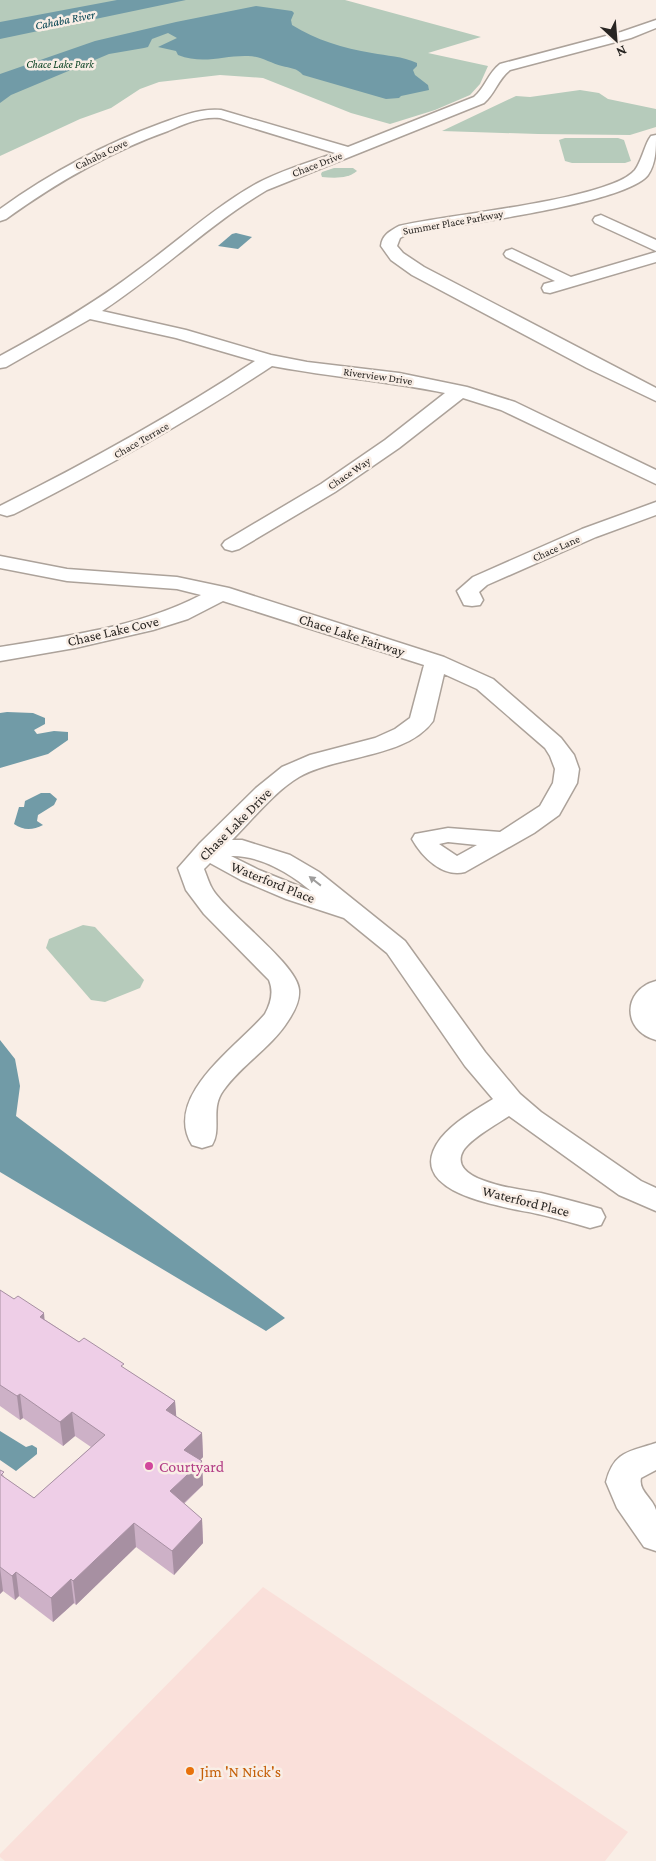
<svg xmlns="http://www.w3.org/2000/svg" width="656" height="1861" font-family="'Crimson Pro',serif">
	<rect width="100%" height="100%" fill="#f9eee6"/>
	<polygon fill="#fae0da" points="263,1587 628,1832 605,1861 5,1861 0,1857 0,1854"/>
	<g fill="#b6cbbb">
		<polygon points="0,0 345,0 481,37 428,53 488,66 480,84 470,95 435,110 390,124 351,113 263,78 220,75 159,82 140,89 111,108 80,119 0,156"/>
		<polygon points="580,90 599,93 608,99 656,109 656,127 630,135 538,134 442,131 516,96 530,97"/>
		<polygon points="565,138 618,138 624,140 631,161 625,163 572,163 565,161 559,140"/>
		<path d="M334,168H353L357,171C348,179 334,178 322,177L321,174L322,172Z"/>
		<polygon points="83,925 95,927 144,980 140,988 105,1002 91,1000 46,948 49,939"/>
	</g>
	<g fill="#719ba7">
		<polygon points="117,0 186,0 0,39 0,22"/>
		<path d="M256,6L292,11L294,13L291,20L292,25C316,40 343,48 372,53C387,56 402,56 417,63V66L413,70L415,75L428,85L429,90L401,96L399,98L386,99L303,75C297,68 290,68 282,66C270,63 260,56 248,56C224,55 204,65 178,55L176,51L158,47L177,38L168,33L152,39L148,47L144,48L109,54L11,95L0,103V74L95,41L176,22Z"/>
		<polygon points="236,233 252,237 238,249 218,246 232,234"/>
		<polygon points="7,712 33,713 45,718 45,724 34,730 37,734 54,731 68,732 68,740 48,754 0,768 0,713"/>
		<path d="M41,793H50L57,799L54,805L38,815L37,821L43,825C33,830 24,831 14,824L19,807H24L25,801Z"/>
		<polygon points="0,1040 15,1059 20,1086 16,1116 285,1318 266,1331 0,1172"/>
		<polygon points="0,1431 26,1447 32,1445 37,1448 37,1454 16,1471 0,1460"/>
	</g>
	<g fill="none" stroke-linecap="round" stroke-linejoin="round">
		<g stroke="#aca29a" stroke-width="3">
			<g id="minor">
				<path d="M656,20V28L631,38L510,70C498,79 495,94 484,103L267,190C208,225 159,274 102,311L186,330L271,355L307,362L399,373L467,387L515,402L656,470V484L501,410L463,398L399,448L335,492L239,549L232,551L225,549L222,545L225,541L321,484L385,440L445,393C388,381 330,377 272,366C189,421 103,469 14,514L7,516L0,514V506C88,462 173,415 255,361L176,338L90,319L6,367L0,368V356C48,330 95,303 138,270C177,242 212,209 254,185C279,171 308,163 335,153L220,118C202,116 184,124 168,131C109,152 56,183 6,219L0,221V209C50,173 104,144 162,123C181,116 201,108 221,110L348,147L474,97C485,88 488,73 500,64L621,32Z"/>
				<path d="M656,135C656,149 656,163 648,175C626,204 451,226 409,233L400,238L397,246L403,253L424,267L656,388V401L587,368L412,275L391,260L381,246C382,235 390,231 399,226C443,215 611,200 635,170C641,162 644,148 649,139L651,136Z"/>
				<polygon points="601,215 656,240 656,251 595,223 593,220 595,217"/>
				<polygon points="512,249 571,277 656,252 656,262 550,293 544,292 542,288 544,284 555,281 506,257 504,254 506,251"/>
				<polygon points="656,502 656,515 596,537 487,585 479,592 483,600 480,605 472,606 464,605 457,591 473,577 582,529"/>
				<path d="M0,556L67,569L177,577L229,588L444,657L493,679L561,738L574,755L579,769L577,783L559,815L534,833L465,872C443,878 422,857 412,839L415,834L448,828L500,832L540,806L553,783L555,769L550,756L545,748L477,689L444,674L433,721C407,758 337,755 299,777C275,791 252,820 232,840H242L290,855L319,872L405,941L485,1052L520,1094L541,1112L641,1181L656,1188V1211L619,1195L509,1116C497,1124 470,1139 463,1151C446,1182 524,1190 541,1193C561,1198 581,1203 601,1209L605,1217L601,1225L590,1228C573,1223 556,1218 538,1214C507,1207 398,1194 441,1138C454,1122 475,1110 493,1099L465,1066L387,953L344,918L286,899L241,880L210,863L204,869C207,876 209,884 213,890C229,915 298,965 299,990C300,1001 294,1012 288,1021C271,1048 241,1065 223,1091C210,1109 222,1129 212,1145L202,1148L192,1145C162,1096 238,1046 265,1014C271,1003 274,992 269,980L204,914L186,890L178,868L200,843L256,788L282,767L310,755L375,738L395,729L410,718L424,665L223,601L188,619L153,630L75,648L0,661V647C68,636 139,627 201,595L177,589L67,581L0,568ZM448,842L477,845L457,856L439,844ZM231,856C259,855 290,873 311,891L259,870Z"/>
				<path d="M656,981V1040C622,1031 622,990 656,981Z"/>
				<path d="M656,1443V1470L641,1478C638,1491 653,1498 656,1510C656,1522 656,1539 656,1551L644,1547L617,1508L606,1482C614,1451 629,1452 656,1443Z"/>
			</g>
		</g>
		<use href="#minor" fill="#fff" fill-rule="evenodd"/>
	</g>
	<polygon fill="#cdb1c7" points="0,1290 79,1342 124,1368 175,1401 176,1416 202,1433 203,1457 200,1460 202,1461 203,1485 184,1504 202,1519 203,1543 174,1575 136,1547 76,1605 74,1603 53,1622 19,1596 15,1600 3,1591 0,1594 0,1470 5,1478 34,1498 91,1447 75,1436 63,1446 23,1418 20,1420 0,1406"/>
	<g fill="#a790a2">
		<polygon points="44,1313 46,1337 40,1317"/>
		<polygon points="20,1394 23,1418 20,1420 17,1396"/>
		<polygon points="175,1401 177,1425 166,1410"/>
		<polygon points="72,1412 75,1436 63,1446 60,1422"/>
		<polygon points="202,1433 203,1457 186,1474 184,1450"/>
		<polygon points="202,1461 203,1485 171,1515 170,1491"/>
		<polygon points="202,1519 203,1543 174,1575 172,1551"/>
		<polygon points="134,1523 136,1547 76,1605 73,1581"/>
		<polygon points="0,1567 3,1591 0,1594"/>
		<polygon points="16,1572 19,1596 15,1600 12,1576"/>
		<polygon points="71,1579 74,1603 53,1622 51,1598"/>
	</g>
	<polygon fill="#eecee7" stroke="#a790a2" points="0,1290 14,1299 18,1296 44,1313 40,1317 79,1342 84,1338 124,1364 121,1366 175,1401 166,1410 202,1433 184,1450 202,1461 170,1491 202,1519 172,1551 134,1523 73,1581 71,1579 51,1598 16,1572 12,1576 0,1567 0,1470 4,1472 1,1475 34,1498 105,1435 72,1412 60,1422 20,1394 17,1396 0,1385"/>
	<defs><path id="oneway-solid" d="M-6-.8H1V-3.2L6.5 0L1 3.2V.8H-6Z" transform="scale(1.25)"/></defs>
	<use fill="#9e9d9c" href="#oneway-solid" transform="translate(315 881) rotate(-142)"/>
	<circle fill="#d1479c" stroke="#f9eee6" stroke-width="2" cx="149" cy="1466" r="5"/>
	<circle fill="#e8710a" stroke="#f9eee6" stroke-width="2" cx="190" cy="1771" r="5"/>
	<g text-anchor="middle" stroke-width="5" stroke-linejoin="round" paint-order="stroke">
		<g font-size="11" font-style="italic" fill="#0a4223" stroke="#f9eee6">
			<text x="60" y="68">Chace Lake Park</text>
		</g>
		<g font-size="11" fill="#282522" stroke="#f9eee6">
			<text transform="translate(101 154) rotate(-26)" y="4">Cahaba Cove</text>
			<text transform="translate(317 164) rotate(-21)" y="4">Chace Drive</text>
			<text transform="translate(453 222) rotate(-10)" y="4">Summer Place Parkway</text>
			<text transform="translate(378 376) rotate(8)" y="4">Riverview Drive</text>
			<text transform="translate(141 440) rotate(-30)" y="4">Chace Terrace</text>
			<text transform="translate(349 473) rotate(-34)" y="4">Chace Way</text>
			<text transform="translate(556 548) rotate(-24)" y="4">Chace Lane</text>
		</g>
		<g font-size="12" font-style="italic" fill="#00414f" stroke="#f9eee6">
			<text transform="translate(65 20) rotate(-11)" y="4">Cahaba River</text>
		</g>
		<g font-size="14" fill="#282522" stroke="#f9eee6">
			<text transform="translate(113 631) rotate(-13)" y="5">Chase Lake Cove</text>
			<text transform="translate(352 635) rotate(18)" y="5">Chace Lake Fairway</text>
			<text transform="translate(235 824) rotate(-45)" y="5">Chase Lake Drive</text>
			<text transform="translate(273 882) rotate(22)" y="5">Waterford Place</text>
			<text transform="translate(526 1201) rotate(14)" y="5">Waterford Place</text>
		</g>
		<g font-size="16" fill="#b23c85" stroke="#f9eee6" text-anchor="start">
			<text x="159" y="1472">Courtyard</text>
		</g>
		<g font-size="16" fill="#c56008" stroke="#f9eee6" text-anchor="start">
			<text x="200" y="1777">Jim 'N Nick's</text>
		</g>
	</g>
	<g transform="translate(616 40) rotate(154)" stroke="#f9eee6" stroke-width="4" paint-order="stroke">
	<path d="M0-4L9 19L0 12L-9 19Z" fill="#282522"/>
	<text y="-8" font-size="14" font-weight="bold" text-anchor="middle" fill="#282522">N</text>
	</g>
</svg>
